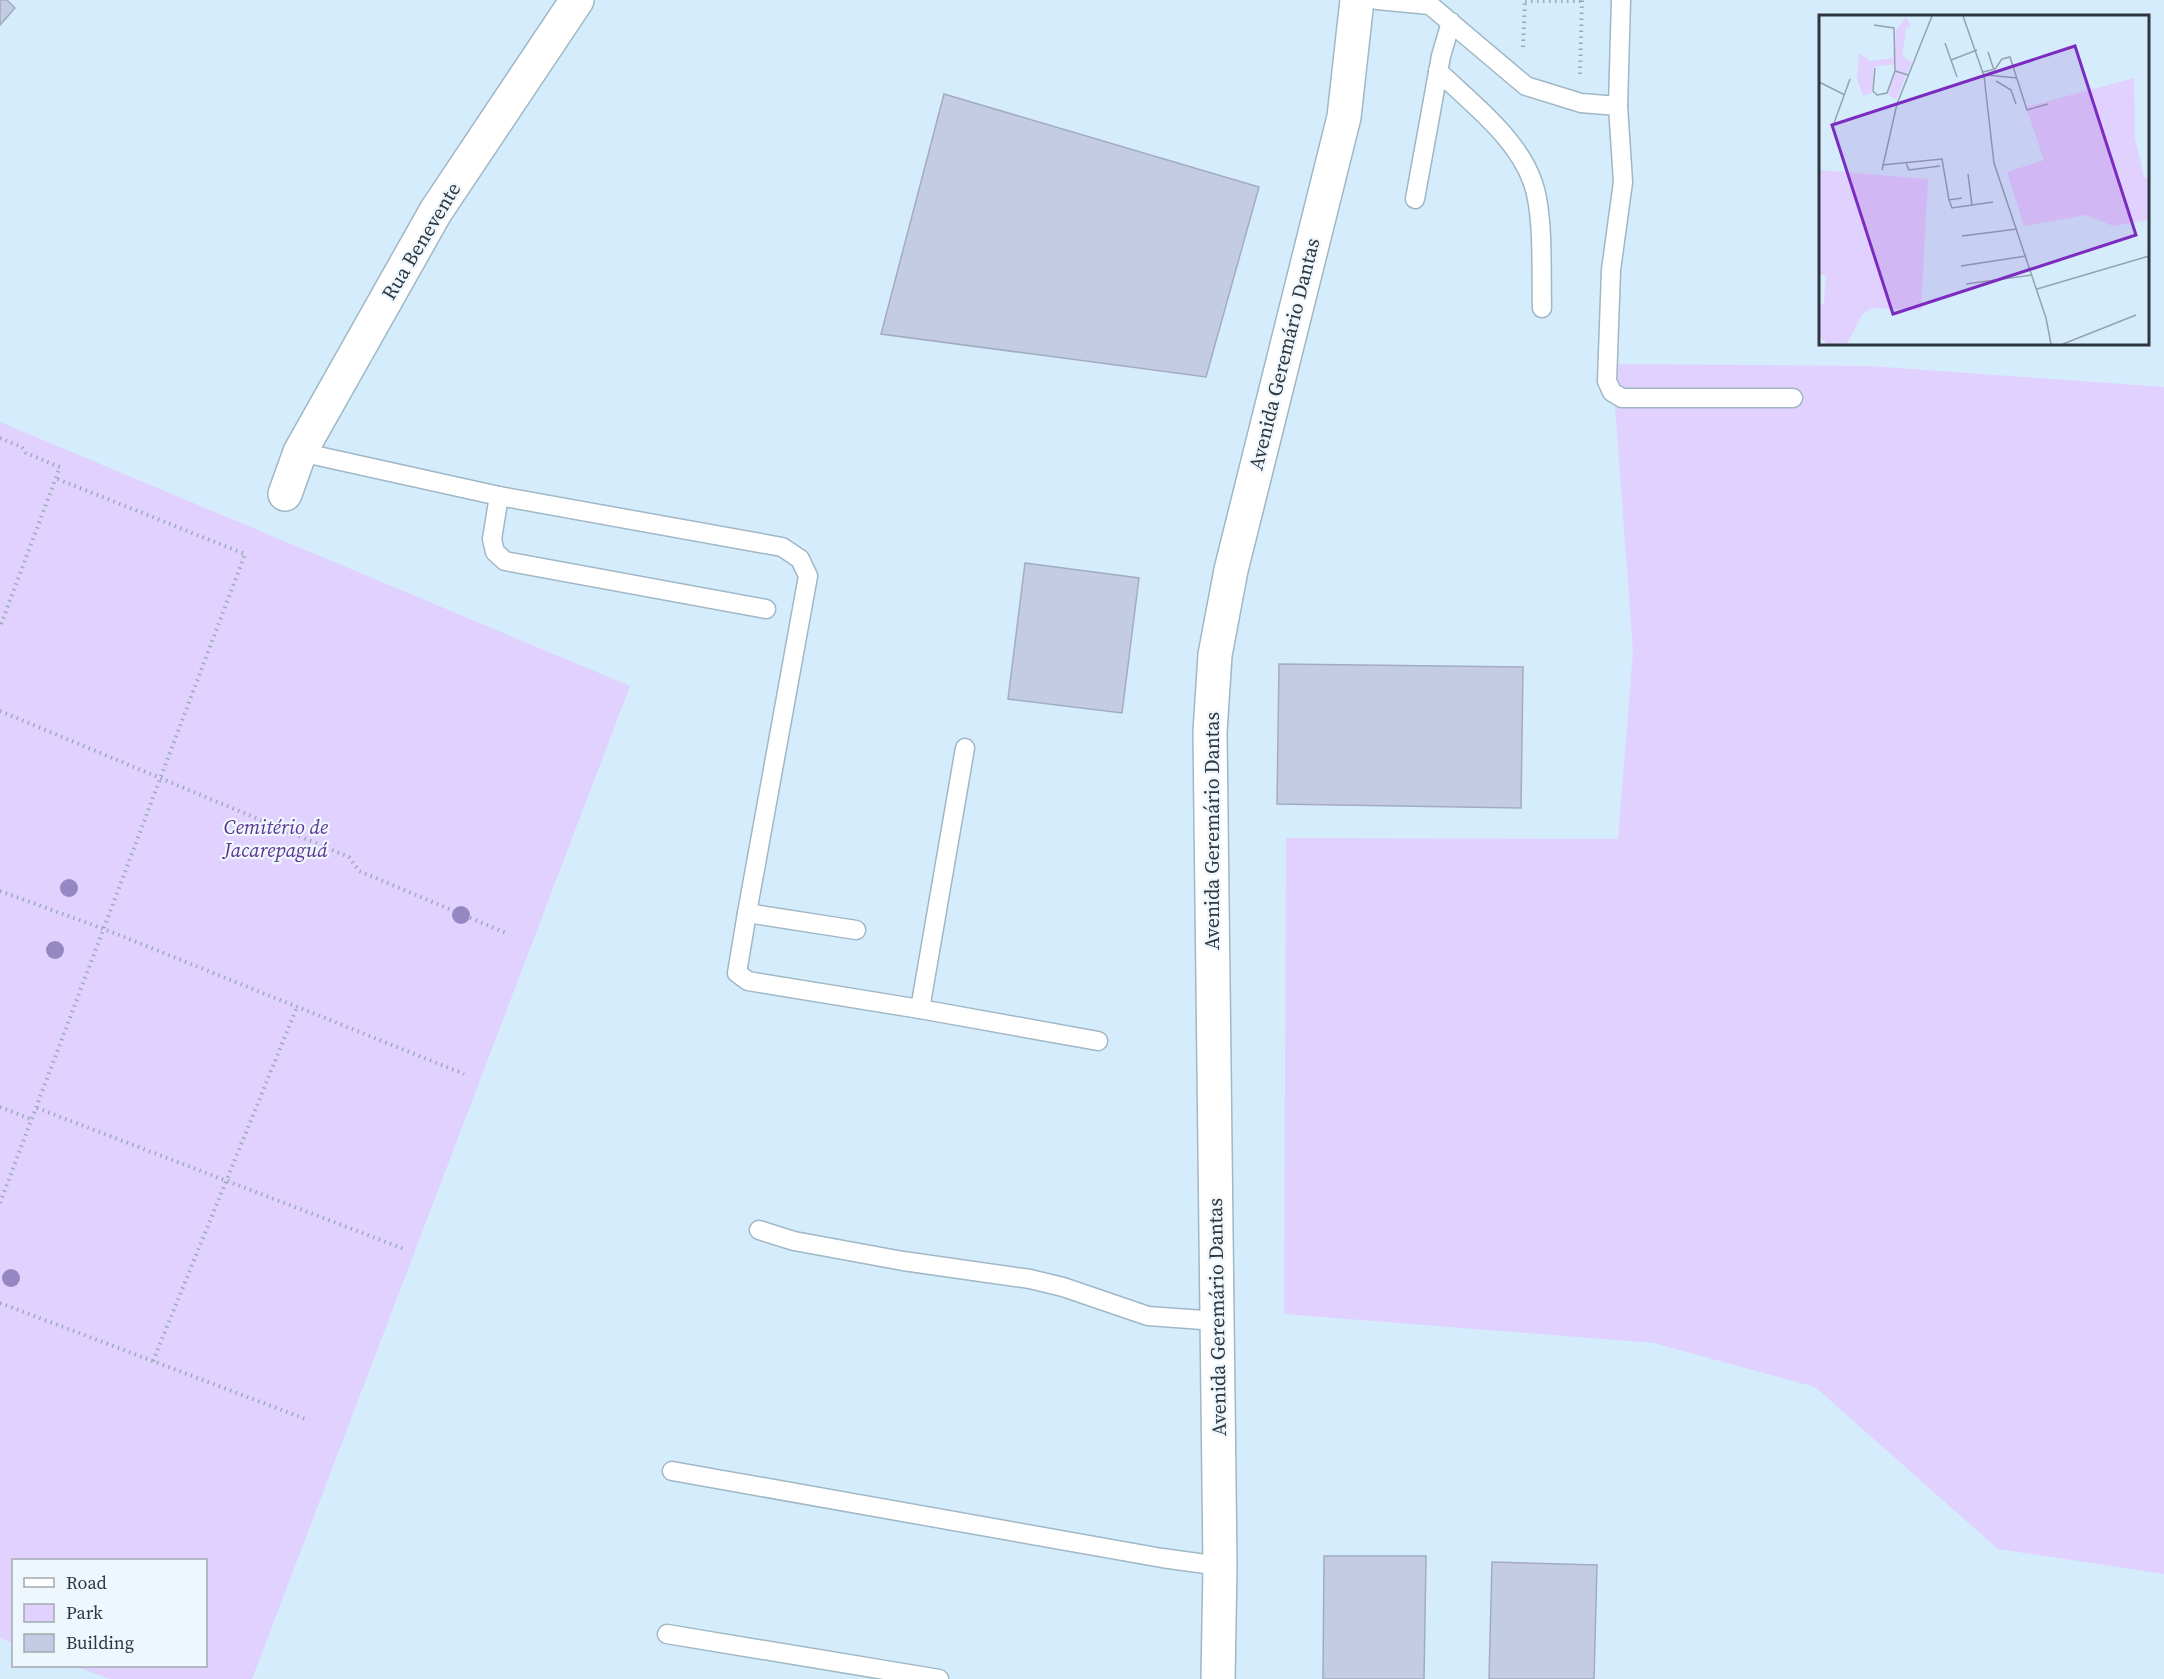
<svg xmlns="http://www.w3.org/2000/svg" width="2164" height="1679" font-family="'Source Serif 4',serif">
	<rect width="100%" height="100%" fill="#d5ecfc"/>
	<g fill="#e1d1ff">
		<polygon points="1612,364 1870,366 2164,387 2164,1574 1998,1549 1815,1387 1654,1343 1284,1314 1286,838 1618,839 1633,652"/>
		<polygon points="0,422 630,686 252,1679 110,1679 74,1666 206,1666 206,1560 14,1560 13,1643 0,1638"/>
	</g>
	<g fill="#c4cce3" stroke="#a3abc1" stroke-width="1.5">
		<polygon points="0,0 7,0 15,8 0,25"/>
		<polygon points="944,94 1259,187 1206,377 881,334"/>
		<polygon points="1025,563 1139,578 1122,713 1008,699"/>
		<polygon points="1279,664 1523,667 1521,808 1277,804"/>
		<polygon points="1324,1556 1426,1556 1424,1679 1323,1679"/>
		<polygon points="1492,1562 1597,1565 1594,1679 1489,1679"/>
	</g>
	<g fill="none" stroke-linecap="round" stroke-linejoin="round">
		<g stroke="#a0b7c6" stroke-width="21">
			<g id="lane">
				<polyline points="1377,0 1430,5 1526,86 1581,103 1618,106"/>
				<polyline points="1621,0 1618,106 1623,182 1611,270 1607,381 1612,392 1622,398 1793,398"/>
				<path d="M1438,71C1471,103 1518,138 1533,183C1544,214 1541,273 1542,308"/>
				<polyline points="1415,199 1441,56 1451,22"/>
				<polyline points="300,452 499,496 782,547 800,559 808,576 747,913 856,930"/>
				<polyline points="499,496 492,539 495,552 505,561 766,609"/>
				<polyline points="747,913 737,973 748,981 920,1009 1098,1041"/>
				<polyline points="920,1009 965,748"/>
				<polyline points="759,1230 794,1241 903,1261 1030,1279 1063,1287 1148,1316 1217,1321"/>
				<polyline points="672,1471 1162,1558 1220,1566"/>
				<polyline points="667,1634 939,1679"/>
			</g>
		</g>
		<g stroke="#a0b7c6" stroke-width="36">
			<polyline id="street" points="285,494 300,452 436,211 577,0"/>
		</g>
		<g stroke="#a0b7c6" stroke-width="36">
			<polyline id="primary" points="1218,1679 1220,1566 1210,732 1215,655 1231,570 1344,117 1357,0"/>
		</g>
		<g stroke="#9aacb8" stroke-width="4" stroke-dasharray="1.5 4.5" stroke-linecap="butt">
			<polyline points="1525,1 1582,1"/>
			<polyline points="1523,47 1525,0"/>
			<polyline points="1580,74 1582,0"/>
			<polyline points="0,438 22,447 26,453 60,467 0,627"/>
			<polyline points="0,711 349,857 359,871 506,933"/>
			<polyline points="0,891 104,929 464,1074"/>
			<polyline points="0,1107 33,1120"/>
			<polyline points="37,1108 404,1249"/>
			<polyline points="0,1203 245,554 55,478"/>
			<polyline points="0,1303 308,1420"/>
			<polyline points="153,1361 297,1007"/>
		</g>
		<use href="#lane" stroke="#fff" stroke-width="18"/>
		<use href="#street" stroke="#fff" stroke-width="33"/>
		<use href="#primary" stroke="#fff" stroke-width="33"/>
	</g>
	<g fill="#9487c2">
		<circle cx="69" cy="888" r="9"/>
		<circle cx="461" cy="915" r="9"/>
		<circle cx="55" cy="950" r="9"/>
		<circle cx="11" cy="1278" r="9"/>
	</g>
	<g text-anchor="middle" stroke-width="4.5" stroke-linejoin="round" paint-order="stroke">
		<g font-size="20" fill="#2e373d" stroke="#eef7fe">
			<text transform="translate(421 241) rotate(-59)" y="7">Rua Benevente</text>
			<text transform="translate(1284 354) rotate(-76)" y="7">Avenida Geremário Dantas</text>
			<text transform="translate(1212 831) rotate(-90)" y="7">Avenida Geremário Dantas</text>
			<text transform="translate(1217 1317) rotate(-91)" y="7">Avenida Geremário Dantas</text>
		</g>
		<g font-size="20" font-style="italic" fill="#5e3492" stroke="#eef7fe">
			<text x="276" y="834">Cemitério de<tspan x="276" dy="23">Jacarepaguá</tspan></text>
		</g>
	</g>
	<g transform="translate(1819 15)">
		<rect width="330" height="330" fill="#d5ecfc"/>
		<path d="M87,2L92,11L87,14L83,41L93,47L77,85L69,80L77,49L55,52L53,78L44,81L38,64L40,38L51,46L74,43L77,15ZM315,63L316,123L325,162L330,163V205L294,211L267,200L205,211L188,157L225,145L207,92ZM0,155L109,164L102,295L53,293L43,300L28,329H8L0,321V289H5L7,261L0,259Z" fill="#e1d1ff"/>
		<path fill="none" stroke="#92a4b0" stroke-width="1.5" d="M144,1L165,61L175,148L227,303L232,329M55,10L75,13L76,56M126,28L138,62M169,37L175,55M132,45L158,35M56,53L54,76L58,80L68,78L76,56L89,60M164,57L176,54L183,44L191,42L208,95L229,89M168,60L198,63M177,66L192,75L197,89M0,67L26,80M15,108L31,64M87,148L90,155L121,151M63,150L123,144L130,185L143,183M63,155L78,89L113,1M149,159L153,190M130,185L133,193L174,187M143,221L198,214M142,251L207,241M147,269L213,260M218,274L330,241M244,329L317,300"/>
		<path fill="#7b2cbf" fill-opacity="0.15" stroke="#7b2cbf" stroke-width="3" d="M256,31L317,220L74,299L13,110Z"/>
		<rect width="330" height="330" fill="none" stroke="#2e373d" stroke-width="3"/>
	</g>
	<rect x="12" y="1559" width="195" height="108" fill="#eef7fe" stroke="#a1aab1" stroke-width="1.5"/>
	<rect x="24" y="1578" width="30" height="9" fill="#ffffff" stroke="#a1aab1" stroke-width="1.5"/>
	<text x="66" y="1589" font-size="18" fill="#2e373d">Road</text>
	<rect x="24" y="1604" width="30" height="18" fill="#e1d1ff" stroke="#a1aab1" stroke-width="1.5"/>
	<text x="66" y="1619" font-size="18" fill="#2e373d">Park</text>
	<rect x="24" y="1634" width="30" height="18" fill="#c4cce3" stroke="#a1aab1" stroke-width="1.5"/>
	<text x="66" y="1649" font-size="18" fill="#2e373d">Building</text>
</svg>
